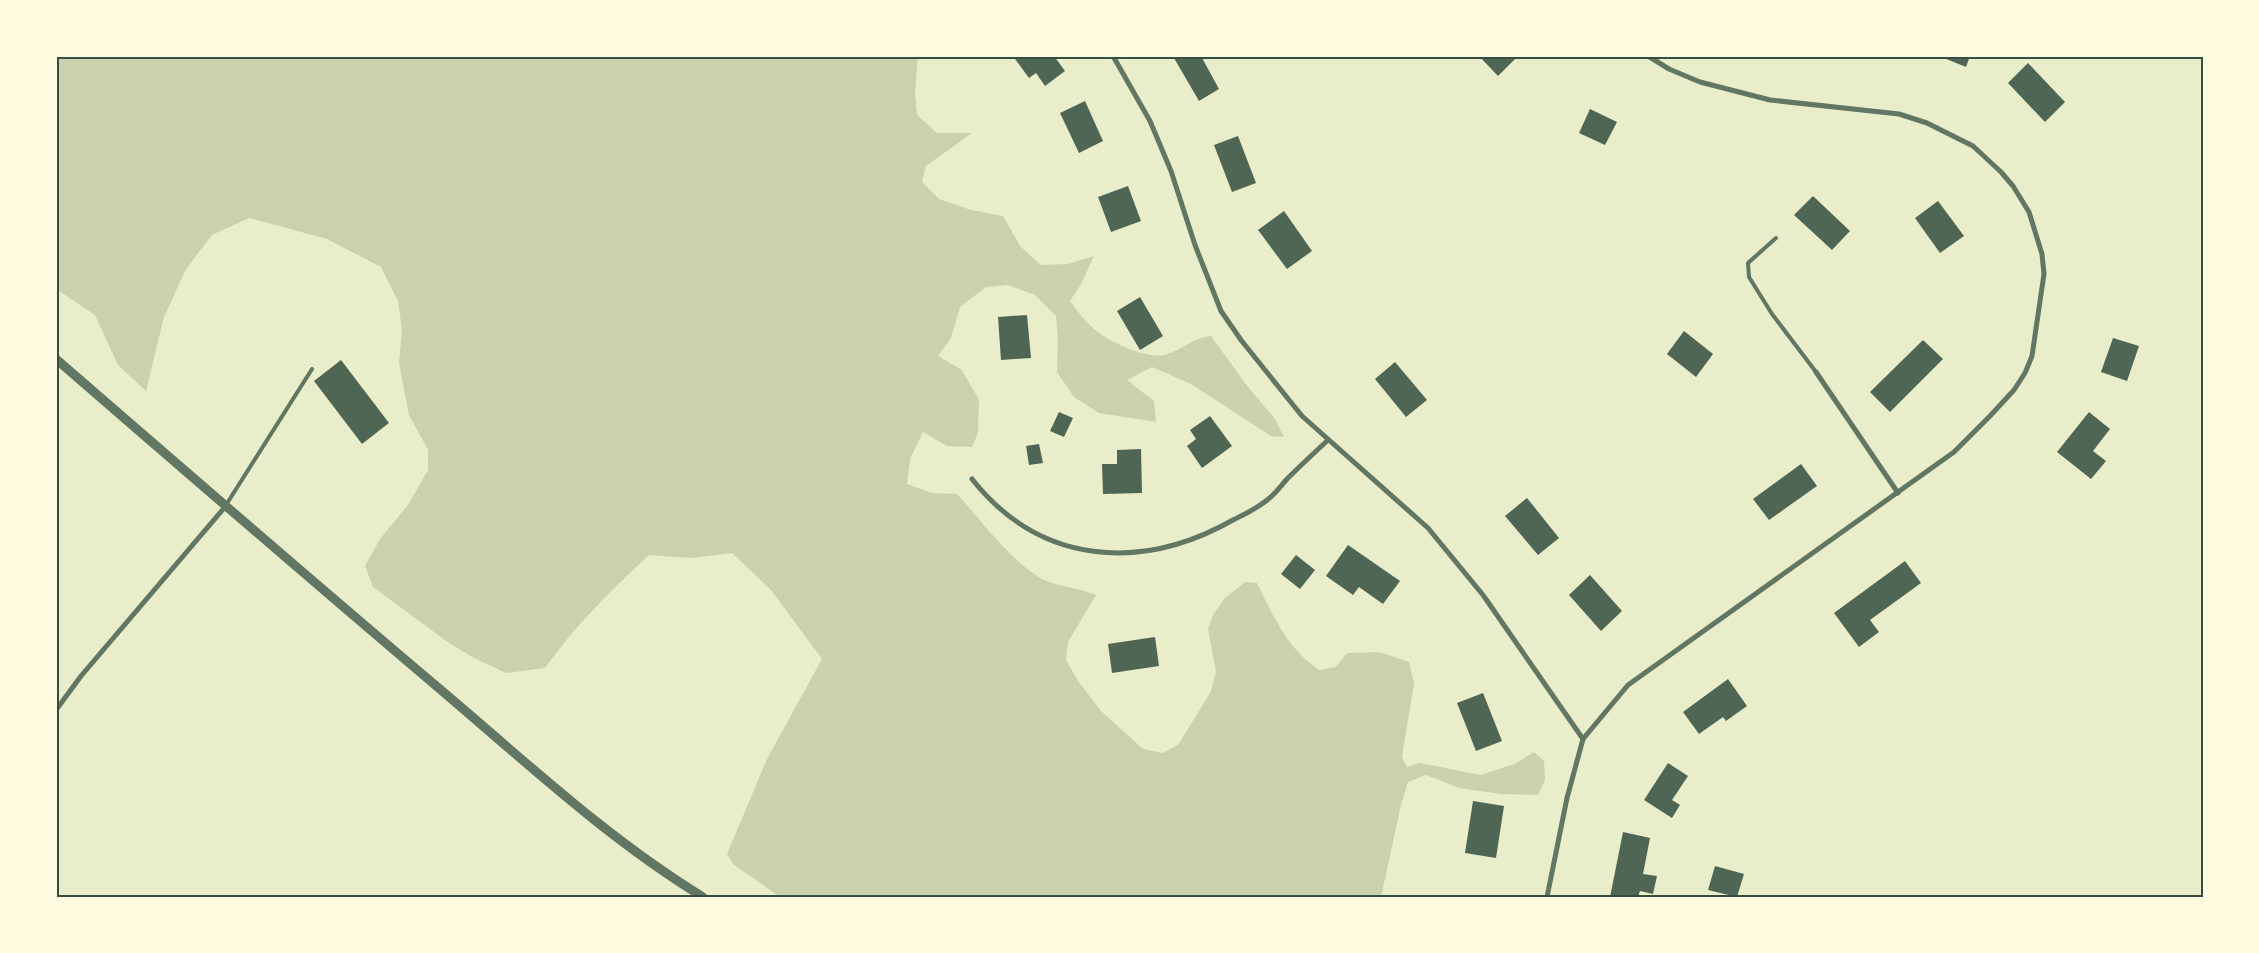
<svg xmlns="http://www.w3.org/2000/svg" width="2259" height="953" font-family="Bitter,serif">
	<rect width="100%" height="100%" fill="#e9edc9"/>
	<path fill="#cad2ad" d="M56,56H918L915,93L917,115L937,133H972L926,166L922,182L939,199L971,210L1003,216L1020,246L1041,265L1068,264L1094,256L1081,284L1070,301C1078,312 1087,324 1099,333C1112,343 1148,359 1164,355C1181,351 1192,338 1211,336L1248,387L1275,419L1284,437L1271,436L1191,384L1152,367L1127,380L1154,401L1156,422L1099,413L1074,397L1057,372L1058,340L1056,316L1035,295L1008,285L986,287L960,307L951,338L938,356L962,370L979,400L978,433L972,447L947,446L923,432L910,459L907,484L932,493L957,494C983,522 1011,562 1044,580C1059,587 1080,588 1096,595L1068,642L1066,660L1078,681L1101,711L1143,749L1163,753L1178,745L1210,693L1216,672L1208,629L1213,615L1224,599L1245,582L1257,583C1274,617 1286,647 1319,670L1336,667L1347,653L1379,652L1409,662L1414,683L1402,757L1407,767L1420,763L1480,775L1515,764L1534,752L1544,761L1545,780L1538,795L1501,794L1459,788L1426,775L1408,782L1401,805L1381,897H780L734,865L727,854L767,759L822,659L771,590L732,553L692,558L649,555C611,590 575,626 545,668L506,673L474,658L449,643L373,587L365,566L380,539L408,505L428,470V450L409,415L399,363L402,330L398,301L381,267L327,239L249,218L212,235L186,269L164,317L146,391L118,365L95,315L56,289Z"/>
	<g fill="#4f6655">
		<polygon points="1013,56 1054,56 1065,71 1045,86 1036,73 1029,78"/>
		<polygon points="1177,56 1201,56 1219,89 1199,101 1174,58"/>
		<polygon points="1479,56 1514,56 1516,58 1498,76"/>
		<polygon points="1939,56 1970,56 1966,67"/>
		<polygon points="2028,63 2065,102 2045,122 2008,83"/>
		<polygon points="1085,101 1103,141 1079,153 1060,113"/>
		<polygon points="1590,109 1617,122 1605,145 1579,133"/>
		<polygon points="1238,136 1256,183 1232,192 1214,145"/>
		<polygon points="1128,186 1141,221 1111,232 1098,197"/>
		<polygon points="1813,196 1850,231 1832,250 1794,215"/>
		<polygon points="1938,201 1964,236 1940,253 1915,218"/>
		<polygon points="1284,211 1312,251 1287,269 1258,230"/>
		<polygon points="1140,297 1163,336 1140,350 1117,311"/>
		<polygon points="1027,315 1031,358 1001,360 998,317"/>
		<polygon points="1684,331 1713,354 1696,377 1667,354"/>
		<polygon points="2113,338 2139,346 2127,381 2101,372"/>
		<polygon points="1923,340 1943,359 1890,412 1870,392"/>
		<polygon points="341,360 389,423 362,444 314,381"/>
		<polygon points="1395,362 1427,400 1406,417 1375,379"/>
		<polygon points="1059,412 1073,418 1064,437 1050,431"/>
		<polygon points="2089,412 2110,429 2093,451 2106,461 2091,479 2057,452"/>
		<polygon points="1210,416 1232,446 1202,468 1187,446 1196,439 1190,430"/>
		<polygon points="1039,444 1043,463 1029,465 1026,446"/>
		<polygon points="1141,449 1142,493 1103,494 1102,464 1117,464 1117,450"/>
		<polygon points="1801,464 1817,486 1769,520 1753,499"/>
		<polygon points="1527,498 1559,538 1538,555 1505,516"/>
		<polygon points="1348,545 1400,581 1383,604 1359,587 1353,595 1326,576"/>
		<polygon points="1296,555 1315,570 1300,589 1281,574"/>
		<polygon points="1905,561 1921,583 1870,620 1879,632 1859,647 1834,613"/>
		<polygon points="1590,575 1622,611 1601,631 1569,595"/>
		<polygon points="1155,637 1159,666 1112,673 1108,644"/>
		<polygon points="1728,679 1747,706 1726,721 1723,717 1699,734 1683,712"/>
		<polygon points="1483,693 1502,741 1476,751 1457,703"/>
		<polygon points="1668,763 1688,776 1672,800 1680,805 1672,818 1644,800"/>
		<polygon points="1473,801 1504,806 1496,858 1465,853"/>
		<polygon points="1623,832 1650,838 1643,874 1657,876 1653,894 1640,891 1638,897 1610,897"/>
		<polygon points="1715,866 1744,874 1737,897 1708,890"/>
	</g>
	<g fill="none" stroke-linecap="round" stroke-linejoin="round">
		<g stroke="#617663" stroke-width="4">
			<polyline points="1776,238 1748,263 1749,277 1772,314 1816,372"/>
			<polyline points="226,505 312,369"/>
		</g>
		<g stroke="#617663" stroke-width="5">
			<polyline points="1113,56 1150,121 1171,171 1195,245 1221,311 1241,340 1302,416 1428,528 1483,595 1583,739"/>
			<polyline points="1816,372 1898,493"/>
			<path d="M972,479C1040,565 1141,572 1233,520C1243,515 1254,510 1263,503C1273,497 1279,488 1287,479C1300,466 1314,453 1328,440"/>
			<polyline points="56,710 81,676 225,507"/>
			<polyline points="1547,897 1567,798 1583,739 1628,685 1954,452 1990,416 2014,390 2025,373 2032,356 2044,274 2042,254 2029,212 2013,186 2001,172 1973,146 1927,123 1899,114 1770,100 1700,82 1669,69 1648,56"/>
		</g>
		<path stroke="#617663" stroke-width="9" d="M56,359C184,470 312,581 441,690C526,762 608,839 703,897"/>
	</g>
	<rect width="2259" height="953" fill="none" stroke="#fefae0" stroke-width="115"/>
	<rect x="58" y="58" width="2144" height="838" fill="none" stroke="#344e41" stroke-width="2"/>
</svg>
